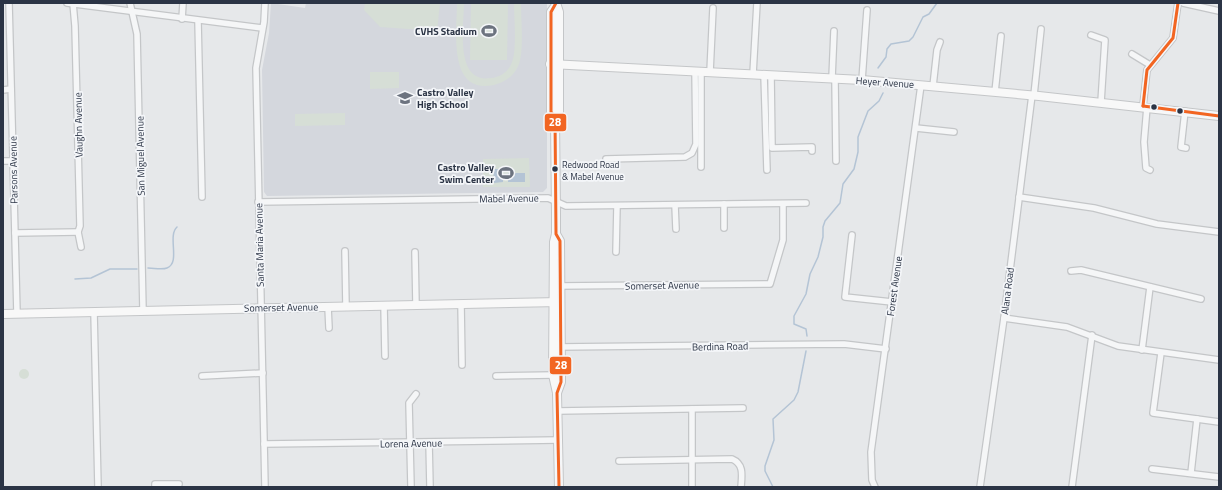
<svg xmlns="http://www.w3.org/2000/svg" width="1222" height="490" font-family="'Titillium Web',sans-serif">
	<rect width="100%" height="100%" fill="#e6e8ea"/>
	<polygon fill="#d4d7dd" points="271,3 305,8 306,3 547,3 547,188 543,192 267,196 264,192 262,70 269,33"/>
	<g fill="#d6ded6">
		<polygon points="365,3 440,3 437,31 380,27 364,10"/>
		<path d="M457,3H464C464,25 454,84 491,78C501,77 509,71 512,62C517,49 514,17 514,3H521C521,20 524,48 519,64C515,75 506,82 494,85C447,95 457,30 457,3Z"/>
		<polygon points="471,3 508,3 507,60 470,60"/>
		<polygon points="370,72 399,72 399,88 370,89"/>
		<polygon points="345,113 345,125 295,126 295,114"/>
		<polygon points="529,158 530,187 483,187 483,159"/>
		<circle cx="24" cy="374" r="5"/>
	</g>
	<g fill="#b4c4d5">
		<polygon points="493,169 503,169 503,182 494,183"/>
		<rect x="508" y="173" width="17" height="9"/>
	</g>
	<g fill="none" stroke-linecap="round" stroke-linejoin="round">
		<g stroke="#b4c4d5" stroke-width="1.5">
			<polyline points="878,68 886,57 887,49 891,44 909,41 913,37 923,17 929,14 937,3"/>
			<path d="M148,268C154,268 162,270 167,268C181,263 167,236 177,227"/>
			<polyline points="75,279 91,278 110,269 137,269"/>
			<polyline points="807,336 806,329 794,324 794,316 806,294 810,274 818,257 823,237 823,227 825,221 840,203 843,184 854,169 858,152 858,137 868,111 879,101 883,93"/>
			<polyline points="773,487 765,471 765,466 774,440 773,419 794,400 798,392 806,351"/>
		</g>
		<g stroke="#c4c6c8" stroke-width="8">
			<g id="street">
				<polyline points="9,3 17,313"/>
				<polyline points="67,3 262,28"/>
				<polyline points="73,3 75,26 80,226 78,232 81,247"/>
				<polyline points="130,3 137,34 143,310"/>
				<polyline points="265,3 264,22 256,68 265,487"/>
				<polyline points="1183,3 1219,11"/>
				<polyline points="182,19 183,3"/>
				<polyline points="198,21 202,197"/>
				<polyline points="1091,35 1105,40 1101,102"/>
				<polyline points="1132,54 1150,65"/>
				<polyline points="701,72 701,167"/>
				<polyline points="710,72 713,8"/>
				<polyline points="753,74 757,3"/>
				<polyline points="764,75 767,170"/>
				<polyline points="771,75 772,148 812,147 812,151"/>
				<polyline points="832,78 834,31"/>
				<polyline points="835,79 836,161"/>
				<polyline points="862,80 867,10"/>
				<polyline points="933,86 937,50 940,42"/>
				<polyline points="3,90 11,89"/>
				<polyline points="995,92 1001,36"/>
				<polyline points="1034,95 1041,29"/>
				<polyline points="1143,106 1147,70 1173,38 1178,3"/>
				<polyline points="1147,107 1144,142 1146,168 1150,170"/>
				<polyline points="1185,111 1181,147 1186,148"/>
				<polyline points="916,128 954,132"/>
				<polyline points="606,159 685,157 692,153 696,144 695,71"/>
				<polyline points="3,161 13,161"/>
				<polyline points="1019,197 1094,208 1157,224 1219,232"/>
				<polyline points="258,202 548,198 566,206 806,203"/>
				<polyline points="724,204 724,228"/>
				<polyline points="675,205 676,229"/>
				<polyline points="15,233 78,232"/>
				<polyline points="852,235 845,297 892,302"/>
				<polyline points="345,251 346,306"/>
				<polyline points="415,252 416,304"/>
				<polyline points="616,252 617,206"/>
				<polyline points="1071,271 1081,270 1201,299"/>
				<polyline points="558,286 770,284 783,240 783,204"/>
				<polyline points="461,304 462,365"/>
				<polyline points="384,305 385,356"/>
				<polyline points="328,307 329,328"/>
				<polyline points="94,312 98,487"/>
				<polyline points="1004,318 1067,327 1118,346 1219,360"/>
				<polyline points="558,347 844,344 886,349"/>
				<polyline points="1142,350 1150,287"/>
				<polyline points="1161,353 1153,413 1219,422"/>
				<polyline points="202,376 263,373"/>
				<polyline points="496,376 553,375"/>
				<polyline points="692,409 692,487"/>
				<polyline points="558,411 743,408"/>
				<polyline points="429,442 430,487"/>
				<polyline points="264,444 558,440"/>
				<path d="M619,461L732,459C744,464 742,475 741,487"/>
				<polyline points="1152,469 1219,477"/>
				<polyline points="1191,473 1197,419"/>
				<polyline points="411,486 409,403 416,394"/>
				<polyline points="155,487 155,484 179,484"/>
				<polyline points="875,487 872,480 871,452 921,85"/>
				<polyline points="980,487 1004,318 1032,95"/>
				<polyline points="1072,487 1092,335"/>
			</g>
		</g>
		<g stroke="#c4c6c8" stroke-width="10">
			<g id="secondary">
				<polyline points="556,3 559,12 559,112 555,117 556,214 556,234 554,242 553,375 557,393 559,487"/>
				<polyline points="550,64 862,80 1039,96 1219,116"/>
				<polyline points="555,117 551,112 551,12 556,5"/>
				<polyline points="556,234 560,241 561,375 561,382 557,393"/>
				<polyline points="3,314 560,302"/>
			</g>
		</g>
		<use href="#street" stroke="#f5f6f7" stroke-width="5.5"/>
		<use href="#secondary" stroke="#f8f8f8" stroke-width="8"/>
		<g stroke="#f4f6f9" stroke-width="6">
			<g id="bus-1">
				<polyline points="556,3 551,12 551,112 555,117 556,234 560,241 561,382 557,393 559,487"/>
				<polyline points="1143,106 1147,70 1173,38 1178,3"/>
				<polyline points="1143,106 1219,116"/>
			</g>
		</g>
		<use href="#bus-1" stroke="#f26522" stroke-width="3"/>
	</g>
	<defs>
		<g id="stadium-bare" transform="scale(1.2)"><path d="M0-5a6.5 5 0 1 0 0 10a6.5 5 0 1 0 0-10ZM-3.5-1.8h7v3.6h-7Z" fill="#6c737f" stroke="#f4f6f9" stroke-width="2.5" paint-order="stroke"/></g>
		<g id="school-bare" transform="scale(1.2)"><path d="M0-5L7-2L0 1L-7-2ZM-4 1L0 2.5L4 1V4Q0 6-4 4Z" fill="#6c737f" stroke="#f4f6f9" stroke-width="2.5" paint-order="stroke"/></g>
	</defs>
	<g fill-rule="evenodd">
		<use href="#stadium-bare" x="489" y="31"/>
		<use href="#school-bare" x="405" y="98"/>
		<use href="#stadium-bare" x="506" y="173"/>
	</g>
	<g fill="#2b3445" stroke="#f4f6f9" stroke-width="1.5">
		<circle cx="1154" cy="107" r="3.5"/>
		<circle cx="1180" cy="111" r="3.5"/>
		<circle cx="555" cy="169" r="3.5"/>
	</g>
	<g text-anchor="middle" stroke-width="3.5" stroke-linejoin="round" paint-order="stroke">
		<g font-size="9" fill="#2b3445" stroke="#f4f6f9" text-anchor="start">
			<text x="562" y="168">Redwood Road<tspan x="562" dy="12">&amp; Mabel Avenue</tspan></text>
		</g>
		<g font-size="10" font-weight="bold" fill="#2b3445" stroke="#f4f6f9" text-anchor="end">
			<text x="477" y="35">CVHS Stadium</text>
			<text x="417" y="96" text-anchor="start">Castro Valley<tspan x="417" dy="12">High School</tspan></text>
			<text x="494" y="171">Castro Valley<tspan x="494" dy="12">Swim Center</tspan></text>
		</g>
		<g font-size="10" fill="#2b3445" stroke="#f4f6f9">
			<text transform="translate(885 82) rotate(4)" y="4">Heyer Avenue</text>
			<text transform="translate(78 125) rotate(-91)" y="4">Vaughn Avenue</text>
			<text transform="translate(140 156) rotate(-91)" y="4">San Miguel Avenue</text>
			<text transform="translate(13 170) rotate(-91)" y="4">Parsons Avenue</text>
			<text transform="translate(509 198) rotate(-1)" y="4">Mabel Avenue</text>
			<text transform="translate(259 245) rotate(-91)" y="4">Santa Maria Avenue</text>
			<text transform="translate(662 285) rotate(-1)" y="4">Somerset Avenue</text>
			<text transform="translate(894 286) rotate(-82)" y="4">Forest Avenue</text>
			<text transform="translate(1007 291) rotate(-83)" y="4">Alana Road</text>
			<text transform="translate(281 307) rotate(-1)" y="4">Somerset Avenue</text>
			<text transform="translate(720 346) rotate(-1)" y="4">Berdina Road</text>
			<text transform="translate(411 443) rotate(-1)" y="4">Lorena Avenue</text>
		</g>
	</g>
	<g stroke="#f4f6f9" stroke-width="1.5">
		<rect x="544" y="113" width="23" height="19" rx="4" fill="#f26522"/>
		<rect x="549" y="356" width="23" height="19" rx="4" fill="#f26522"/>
	</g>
	<g font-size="11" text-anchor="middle" font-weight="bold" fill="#fff">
		<text x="555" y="126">28</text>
		<text x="561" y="369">28</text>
	</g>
	<rect width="1222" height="490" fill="none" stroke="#2b3445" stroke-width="8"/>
</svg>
